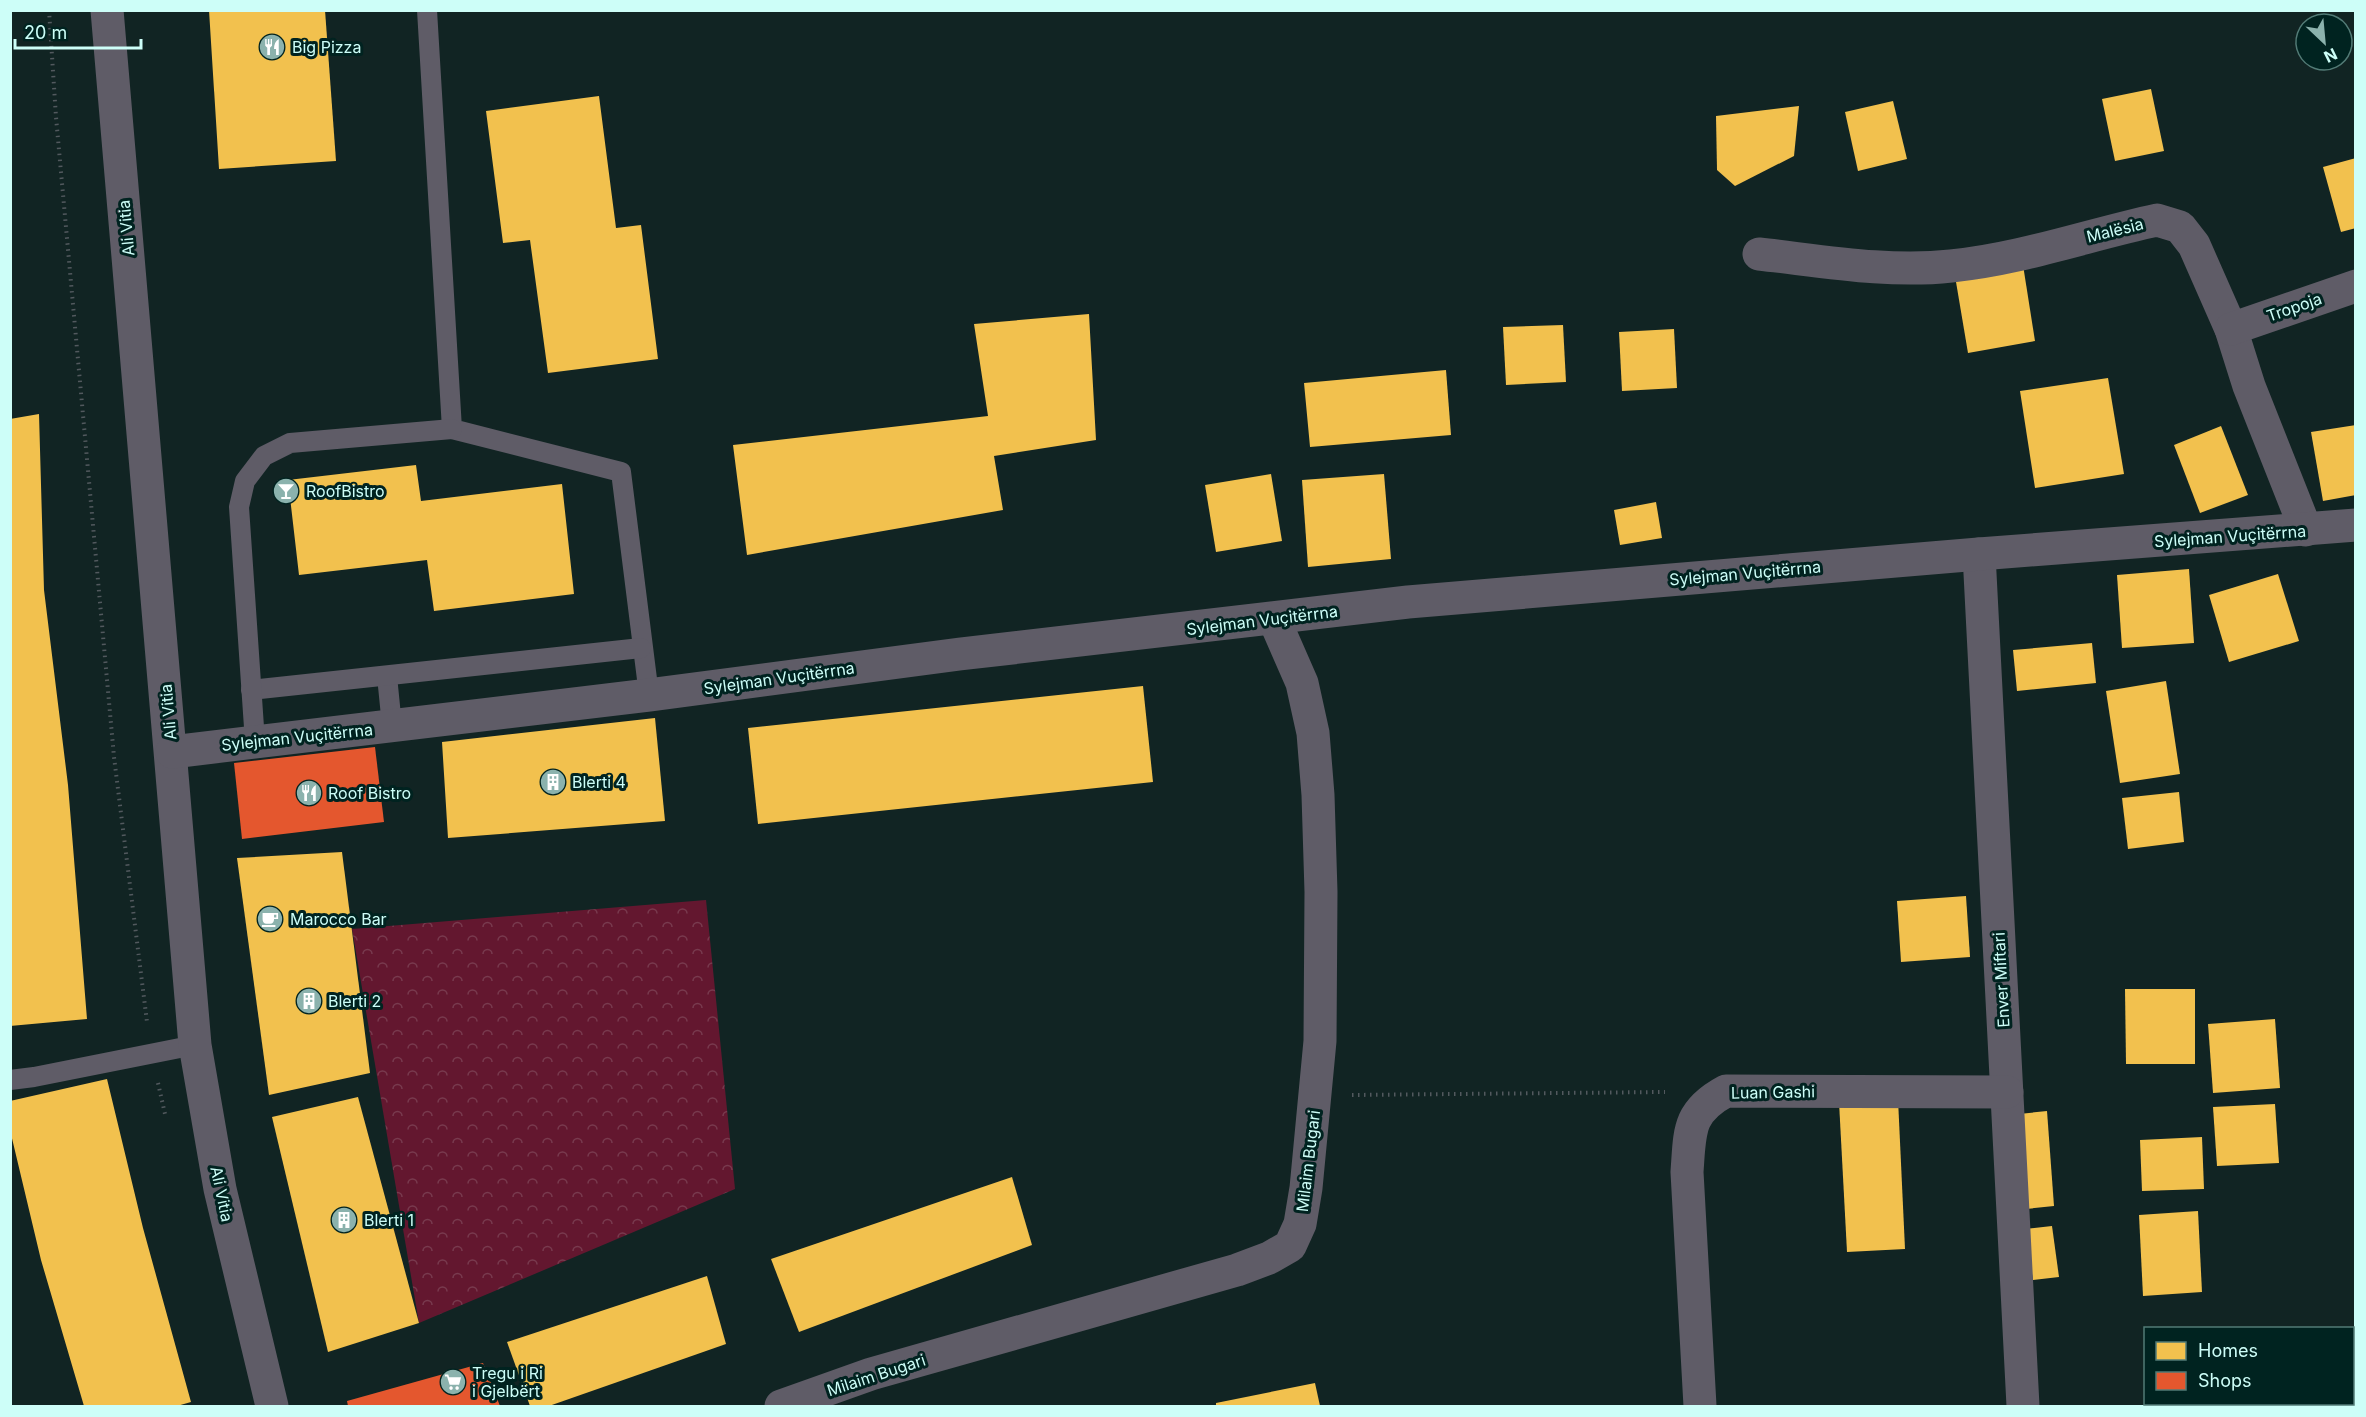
<svg xmlns="http://www.w3.org/2000/svg" width="2366" height="1417" font-family="Inter,sans-serif">
	<defs>
		<pattern id="park-crowns" width="20" height="18" patternUnits="userSpaceOnUse" patternTransform="scale(1.5)"><rect width="20" height="18" fill="#63172f"/><path d="M2 6a3 3 0 1 1 6 0M12 15a3 3 0 1 1 6 0" fill="none" stroke="#783a4e"/></pattern>
	</defs>
	<rect width="100%" height="100%" fill="#112423"/>
	<polygon fill="url(#park-crowns)" points="706,900 735,1189 419,1323 352,929"/>
	<g fill="#f2c14e">
		<polygon points="209,10 325,10 336,161 219,169"/>
		<polygon points="2151,89 2164,151 2115,161 2102,99"/>
		<polygon points="599,96 616,228 641,225 658,359 548,373 530,240 503,243 486,111"/>
		<polygon points="1893,101 1907,159 1858,171 1845,112"/>
		<polygon points="1799,106 1794,156 1735,186 1717,170 1716,116"/>
		<polygon points="2356,158 2356,228 2341,232 2323,167"/>
		<polygon points="2023,265 2035,341 1968,353 1955,276"/>
		<polygon points="1089,314 1096,440 994,456 1003,510 747,555 733,445 988,416 974,324"/>
		<polygon points="1563,325 1566,382 1506,385 1503,327"/>
		<polygon points="1674,329 1677,388 1622,391 1619,332"/>
		<polygon points="1446,370 1451,435 1310,447 1304,383"/>
		<polygon points="2108,378 2124,474 2035,488 2020,391"/>
		<polygon points="39,414 44,590 68,785 87,1019 10,1026 10,419"/>
		<polygon points="2356,425 2356,495 2323,501 2311,432"/>
		<polygon points="2221,426 2248,495 2200,513 2174,445"/>
		<polygon points="416,465 421,501 562,484 574,594 434,611 427,560 299,575 288,480"/>
		<polygon points="1271,474 1282,541 1216,552 1205,485"/>
		<polygon points="1384,474 1391,559 1308,567 1302,480"/>
		<polygon points="1656,502 1662,538 1620,545 1614,510"/>
		<polygon points="2189,569 2194,643 2122,648 2117,575"/>
		<polygon points="2278,574 2299,641 2229,662 2209,595"/>
		<polygon points="2092,643 2096,683 2017,691 2013,650"/>
		<polygon points="2166,681 2180,774 2120,783 2106,691"/>
		<polygon points="1143,686 1153,782 758,824 748,728"/>
		<polygon points="655,718 665,821 448,838 442,742"/>
		<polygon points="2179,792 2184,842 2128,849 2122,798"/>
		<polygon points="342,852 370,1073 269,1095 237,858"/>
		<polygon points="1966,896 1970,957 1901,962 1897,901"/>
		<polygon points="2125,989 2195,989 2195,1064 2126,1064"/>
		<polygon points="2275,1019 2280,1088 2213,1093 2208,1024"/>
		<polygon points="107,1079 143,1228 191,1402 177,1406 84,1406 41,1260 10,1130 10,1101"/>
		<polygon points="358,1097 419,1323 328,1352 272,1117"/>
		<polygon points="1898,1099 1905,1249 1847,1252 1839,1102"/>
		<polygon points="2275,1104 2279,1163 2217,1166 2213,1107"/>
		<polygon points="2047,1111 2054,1206 2026,1209 2019,1114"/>
		<polygon points="2202,1137 2204,1189 2142,1191 2140,1140"/>
		<polygon points="1012,1177 1032,1245 799,1332 771,1259"/>
		<polygon points="2198,1211 2202,1292 2143,1296 2139,1215"/>
		<polygon points="2052,1226 2059,1277 2033,1280 2025,1229"/>
		<polygon points="707,1276 726,1344 549,1406 530,1406 507,1342"/>
		<polygon points="1315,1383 1320,1406 1216,1406 1216,1403"/>
	</g>
	<g fill="#e4572e">
		<polygon points="375,747 384,822 242,839 234,763"/>
		<polygon points="483,1363 500,1406 348,1406 347,1401"/>
	</g>
	<g fill="none" stroke-linecap="round" stroke-linejoin="round">
		<g stroke="#52595e" stroke-width="4" stroke-dasharray="1.5 4.5" stroke-linecap="butt">
			<polyline points="49,10 56,117 114,757 147,1022"/>
			<polyline points="158,1083 165,1114"/>
			<polyline points="1352,1095 1665,1092"/>
		</g>
		<g stroke="#5f5c67" stroke-width="20">
			<polyline points="427,10 452,429 621,472 649,695"/>
			<polyline points="387,676 392,726"/>
			<polyline points="251,690 641,648"/>
			<polyline points="255,742 239,507 245,481 264,456 290,443 452,429"/>
			<polyline points="10,1080 34,1077 195,1045"/>
		</g>
		<g stroke="#5f5c67" stroke-width="33">
			<polyline points="107,10 195,1045 220,1189 272,1406"/>
			<path d="M1759,254C1822,261 1888,273 1951,266C2021,259 2088,235 2157,220L2180,227L2194,245L2231,329L2249,386L2306,530"/>
			<polyline points="2231,329 2356,286"/>
			<polyline points="1979,554 2023,1406"/>
			<polyline points="172,752 649,695 960,654 1408,602 1979,554 2356,525"/>
			<polyline points="781,1406 871,1374 1237,1270 1269,1258 1290,1246 1300,1224 1306,1188 1320,1041 1321,892 1318,795 1313,733 1302,683 1274,619"/>
			<path d="M1700,1406L1687,1172C1690,1132 1687,1112 1726,1091L2007,1092"/>
		</g>
	</g>
	<defs>
		<g id="restaurant-disc" transform="scale(1.35)"><circle r="9.5" fill="#8bb2ad" stroke="#002320"/><path d="M-5-6h1v4h1v-4h1v4h1v-4h1v5L-1.5 .5V6h-2V.5L-5-1ZM5-6V6H3V1.5H1.5Q1.5-4 5-6Z" fill="#fff"/></g>
		<g id="bar-disc" transform="scale(1.35)"><circle r="9.5" fill="#8bb2ad" stroke="#002320"/><path d="M-6-5H6L.8 .8V4.5H3.5V6h-7V4.5H-.8V.8Z" fill="#fff"/></g>
		<g id="building-disc" transform="scale(1.35)"><circle r="9.5" fill="#8bb2ad" stroke="#002320"/><path d="M-4-6H4V6H1V3H-1V6H-4ZM-2.5-4.3h1.7v1.8h-1.7ZM.8-4.3h1.7v1.8H.8ZM-2.5-1h1.7V.8h-1.7ZM.8-1h1.7V.8H.8Z" fill="#fff"/></g>
		<g id="cafe-disc" transform="scale(1.35)"><circle r="9.5" fill="#8bb2ad" stroke="#002320"/><path d="M-5.5-4.5H6V0H3Q3 3.5 0 3.5H-2.5Q-5.5 3.5-5.5 0ZM3-3.2v2h1.7v-2ZM-6 4.5H4V6H-6Z" fill="#fff"/></g>
		<g id="supermarket-disc" transform="scale(1.35)"><circle r="9.5" fill="#8bb2ad" stroke="#002320"/><path d="M-6-5.5h2.5l.6 2H6L4.5 2H-2.5L-4.4-4H-6ZM-1.5 3.2a1.3 1.3 0 1 0 .1 0ZM3 3.2a1.3 1.3 0 1 0 .1 0Z" fill="#fff"/></g>
	</defs>
	<g fill-rule="evenodd">
		<use href="#restaurant-disc" x="272" y="47"/>
		<use href="#bar-disc" x="286" y="491"/>
		<use href="#building-disc" x="553" y="782"/>
		<use href="#restaurant-disc" x="309" y="793"/>
		<use href="#cafe-disc" x="270" y="919"/>
		<use href="#building-disc" x="309" y="1001"/>
		<use href="#building-disc" x="344" y="1220"/>
		<use href="#supermarket-disc" x="453" y="1382"/>
	</g>
	<g text-anchor="middle" stroke-width="6" stroke-linejoin="round" paint-order="stroke">
		<g font-size="16" fill="#cdfef8" stroke="#002320" text-anchor="start">
			<text x="292" y="53">Big Pizza</text>
			<text x="306" y="497">RoofBistro</text>
			<text x="572" y="788">Blerti 4</text>
			<text x="328" y="799">Roof Bistro</text>
			<text x="290" y="925">Marocco Bar</text>
			<text x="328" y="1007">Blerti 2</text>
			<text x="364" y="1226">Blerti 1</text>
			<text x="472" y="1379">Tregu i Ri<tspan x="472" dy="18">i Gjelbërt</tspan></text>
		</g>
		<g font-size="16" fill="#cdfef8" stroke="#002320">
			<text transform="translate(126 228) rotate(-95)" y="6">Ali Vitia</text>
			<text transform="translate(2115 230) rotate(-14)" y="6">Malësia</text>
			<text transform="translate(2294 307) rotate(-19)" y="6">Tropoja</text>
			<text transform="translate(2230 536) rotate(-4)" y="6">Sylejman Vuçitërrna</text>
			<text transform="translate(1745 573) rotate(-5)" y="6">Sylejman Vuçitërrna</text>
			<text transform="translate(1262 620) rotate(-7)" y="6">Sylejman Vuçitërrna</text>
			<text transform="translate(779 678) rotate(-8)" y="6">Sylejman Vuçitërrna</text>
			<text transform="translate(168 712) rotate(-95)" y="6">Ali Vitia</text>
			<text transform="translate(297 737) rotate(-6)" y="6">Sylejman Vuçitërrna</text>
			<text transform="translate(2001 980) rotate(-93)" y="6">Enver Miftari</text>
			<text transform="translate(1773 1092) rotate(-1)" y="6">Luan Gashi</text>
			<text transform="translate(1308 1161) rotate(-83)" y="6">Milaim Bugari</text>
			<text transform="translate(222 1194) rotate(78)" y="6">Ali Vitia</text>
			<text transform="translate(876 1375) rotate(-18)" y="6">Milaim Bugari</text>
		</g>
	</g>
	<rect width="2366" height="1417" fill="none" stroke="#cdfef8" stroke-width="24"/>
	<rect x="2144" y="1327" width="210" height="78" fill="#002320" stroke="#527b76" stroke-width="1.5"/>
	<rect x="2156" y="1342" width="30" height="18" fill="#f2c14e" stroke="#527b76" stroke-width="1.5"/>
	<text x="2198" y="1357" font-size="18" fill="#cdfef8">Homes</text>
	<rect x="2156" y="1372" width="30" height="18" fill="#e4572e" stroke="#527b76" stroke-width="1.5"/>
	<text x="2198" y="1387" font-size="18" fill="#cdfef8">Shops</text>
	<g transform="translate(2324 42) rotate(154)"><circle r="28" fill="#002320" stroke="#527b76" stroke-width="1.5"/>
	<path d="M0-4.5L10 22L0 15L-10 22Z" fill="#8bb2ad"/>
	<text y="-9" font-size="16" font-weight="bold" text-anchor="middle" fill="#cdfef8">N</text>
	</g>
	<path d="M15 39v9h126v-9" fill="none" stroke="#cdfef8" stroke-width="3"/>
	<text x="24" y="39" font-size="18" fill="#cdfef8" stroke="#002320" stroke-width="4.5" paint-order="stroke">20 m</text>
</svg>
